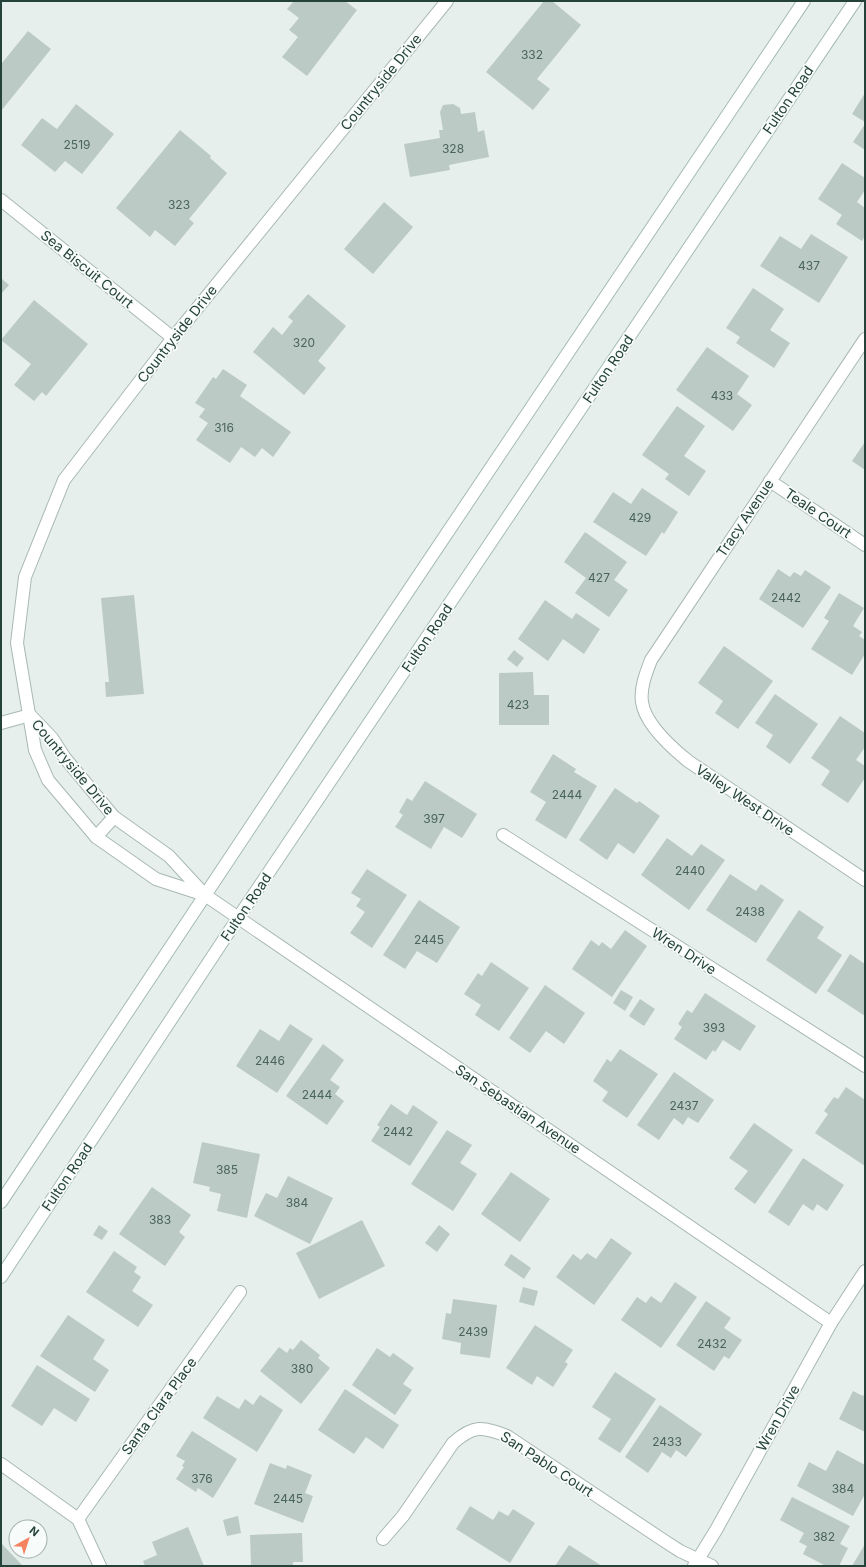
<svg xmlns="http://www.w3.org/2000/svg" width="866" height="1567" font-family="Inter,sans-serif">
	<rect width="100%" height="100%" fill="#e6efeb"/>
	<g fill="#bbcac4">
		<polygon points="294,1 345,1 357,10 307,76 282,57 298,37 289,30 299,18 287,9"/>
		<polygon points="544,1 552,1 581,25 537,79 550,89 533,110 486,72"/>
		<polygon points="28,31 51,49 1,111 1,62 2,63"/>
		<polygon points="865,93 865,122 852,114"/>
		<polygon points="76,104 114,134 82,174 65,161 55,172 21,145 42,118 57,129"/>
		<polygon points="453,104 460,108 461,114 475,112 478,132 484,130 489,157 449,165 450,170 410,177 404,144 440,138 439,130 443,130 440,112 443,105"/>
		<polygon points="865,124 865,150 853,142"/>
		<polygon points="180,130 211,156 210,158 227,173 189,219 194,223 175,246 155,230 150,237 116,208"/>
		<polygon points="842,163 865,178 865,190 857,202 865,208 865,236 862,241 836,224 842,215 818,199"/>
		<polygon points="384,202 413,227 373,274 344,249"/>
		<polygon points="811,234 848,257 819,303 760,266 780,236 801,249"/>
		<polygon points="1,278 9,285 1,294"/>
		<polygon points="753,288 784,309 770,330 790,343 774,368 736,343 740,337 726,328"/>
		<polygon points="308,294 346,326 318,361 326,368 304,395 253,352 273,327 282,335 293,321 288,317"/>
		<polygon points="34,300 88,344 46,396 42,392 34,401 14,385 31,364 1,340"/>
		<polygon points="707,347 749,376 737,394 752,405 733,431 676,390"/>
		<polygon points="223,369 247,385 240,396 291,432 273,457 262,448 255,457 241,447 230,463 196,440 208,423 199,417 205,409 195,403 213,377 216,379"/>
		<polygon points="677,406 705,426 684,456 706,471 689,496 665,479 669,474 642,455"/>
		<polygon points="865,442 865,470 852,461"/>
		<polygon points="642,488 678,512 664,534 662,532 646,556 593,522 613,492 631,504"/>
		<polygon points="585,532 627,562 614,580 628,590 609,617 575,593 586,578 564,562"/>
		<polygon points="778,569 790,577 794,572 801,576 805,570 831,587 803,628 759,599"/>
		<polygon points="839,593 864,608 853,626 862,632 859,636 865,640 865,654 852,675 811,649 829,621 824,618"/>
		<polygon points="134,595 144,694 106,697 105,682 109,682 101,598"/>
		<polygon points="545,600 572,619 576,613 600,629 584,654 563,639 548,661 518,639"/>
		<polygon points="724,646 773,681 738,729 715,713 723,701 698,683"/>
		<polygon points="514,650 524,658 517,667 507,659"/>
		<polygon points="533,672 534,695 549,695 549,725 499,725 499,673"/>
		<polygon points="775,694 818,724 790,764 766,747 773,735 755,723"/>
		<polygon points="840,716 865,733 865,747 856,760 865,766 865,778 848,803 821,785 830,771 811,758"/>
		<polygon points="553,754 576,769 574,772 597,786 566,839 535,820 546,802 530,792"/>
		<polygon points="425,781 477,814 462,838 444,827 431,849 395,827 403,815 399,812 407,798 412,801"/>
		<polygon points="615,788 637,803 639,801 660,816 634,854 618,843 607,860 579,840"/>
		<polygon points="667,838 692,856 701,844 725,860 689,910 641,875"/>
		<polygon points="367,869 407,895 372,948 350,933 365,912 356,906 361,899 351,893"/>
		<polygon points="730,874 756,891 761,884 784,900 756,943 706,910"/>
		<polygon points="419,900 460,927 437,963 417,951 405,969 383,955"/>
		<polygon points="799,910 824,927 817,938 842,955 816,994 766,960"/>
		<polygon points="625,930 647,946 612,997 572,969 591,940 599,946 602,942 611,949"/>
		<polygon points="850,954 865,964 865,1016 827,991"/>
		<polygon points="491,962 529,988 499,1031 475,1015 481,1005 464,994 478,973 482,976"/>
		<polygon points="545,985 585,1013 564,1044 546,1031 530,1053 509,1038"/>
		<polygon points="621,990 633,997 625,1011 613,1003"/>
		<polygon points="705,993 756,1026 740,1051 723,1040 715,1052 713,1050 706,1060 674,1039 682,1027 678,1024 687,1010 692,1013"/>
		<polygon points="640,999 655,1009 644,1026 629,1016"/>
		<polygon points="290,1024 313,1039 277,1093 236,1066 260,1029 279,1041"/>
		<polygon points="323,1044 344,1060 330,1080 340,1087 335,1094 344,1101 327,1125 286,1096"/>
		<polygon points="620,1049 658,1074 627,1118 602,1101 608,1092 593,1081 607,1059 611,1062"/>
		<polygon points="674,1072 714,1100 698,1123 688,1117 683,1125 674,1118 659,1140 637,1125"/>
		<polygon points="846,1087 865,1100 865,1166 815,1133 828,1114 824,1111 834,1097 838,1099"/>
		<polygon points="391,1104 407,1115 413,1105 438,1122 410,1166 371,1141 380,1127 377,1125"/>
		<polygon points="754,1123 793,1150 755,1204 734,1189 748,1171 729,1158"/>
		<polygon points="447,1130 472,1145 460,1163 477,1174 453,1211 411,1184"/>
		<polygon points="202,1142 260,1154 247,1218 217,1211 221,1194 209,1191 210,1187 193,1183"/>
		<polygon points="803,1158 844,1185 827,1211 817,1204 813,1211 803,1204 789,1226 768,1212"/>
		<polygon points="511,1172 550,1199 520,1242 481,1214"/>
		<polygon points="288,1176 333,1198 310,1244 254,1216 266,1193 277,1198"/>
		<polygon points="152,1187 191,1215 179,1232 185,1237 165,1266 119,1234"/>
		<polygon points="362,1220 385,1266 319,1299 296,1253"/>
		<polygon points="99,1225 108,1231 102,1240 93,1235"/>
		<polygon points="439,1225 450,1234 437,1252 425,1243"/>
		<polygon points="611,1238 632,1253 594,1305 556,1277 573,1254 581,1260 587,1253 596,1259"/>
		<polygon points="114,1251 137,1267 134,1272 141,1277 132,1291 153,1305 138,1327 86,1292"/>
		<polygon points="511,1254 531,1268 524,1279 504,1265"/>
		<polygon points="675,1282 697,1297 661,1348 621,1320 637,1297 646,1303 651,1296 661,1303"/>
		<polygon points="523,1287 538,1291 534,1306 519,1302"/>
		<polygon points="453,1299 497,1305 490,1358 460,1354 461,1343 442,1339 446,1313 451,1314"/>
		<polygon points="706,1301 731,1318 724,1328 742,1340 729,1359 724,1356 714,1371 676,1345"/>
		<polygon points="68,1315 105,1340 93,1359 109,1370 95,1392 40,1356"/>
		<polygon points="535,1325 573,1350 565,1362 568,1364 553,1387 537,1376 532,1385 506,1368"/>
		<polygon points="301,1340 320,1355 318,1358 330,1368 301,1404 260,1371 279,1347 287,1353 290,1348 293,1350"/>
		<polygon points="377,1348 390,1357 393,1353 414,1368 403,1384 412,1390 395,1415 352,1385"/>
		<polygon points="37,1365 90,1399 76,1422 54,1408 42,1426 11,1406"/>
		<polygon points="615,1372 656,1399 620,1453 598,1439 611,1419 592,1407"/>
		<polygon points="345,1389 399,1425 383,1449 366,1437 354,1454 318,1430"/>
		<polygon points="853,1391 863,1396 865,1393 865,1432 839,1419"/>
		<polygon points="260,1395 283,1410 257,1452 203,1418 217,1396 239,1409 245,1399 253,1405"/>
		<polygon points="660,1405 702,1434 686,1457 676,1450 671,1458 662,1452 648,1473 625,1457"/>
		<polygon points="192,1431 237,1459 213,1498 198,1488 196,1492 176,1479 184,1467 182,1466 185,1461 176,1456"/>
		<polygon points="837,1450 865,1465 865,1494 853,1516 797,1486 809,1462 826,1471"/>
		<polygon points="270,1463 286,1469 287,1465 312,1475 305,1493 313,1496 303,1523 254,1504"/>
		<polygon points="792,1497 850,1526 840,1544 848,1548 839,1566 826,1566 803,1554 807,1546 799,1542 804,1533 780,1520"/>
		<polygon points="470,1506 493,1520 499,1511 508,1516 513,1509 535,1523 510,1563 456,1529"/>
		<polygon points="238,1516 241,1533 227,1536 223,1520"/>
		<polygon points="188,1527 204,1566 145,1566 143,1561 157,1555 152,1542"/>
		<polygon points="302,1533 303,1562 293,1562 293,1566 251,1566 250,1535"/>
		<polygon points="1,1543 22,1565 21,1566 1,1566"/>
		<polygon points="865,1544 865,1566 852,1566"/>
		<polygon points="569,1545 602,1566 555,1566"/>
	</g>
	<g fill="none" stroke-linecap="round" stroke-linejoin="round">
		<g stroke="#a8b8b2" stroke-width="14">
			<g id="minor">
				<polyline points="1,200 173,338"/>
				<path d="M865,339L651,660C646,673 640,688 642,702C645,724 672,748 688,761L865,880"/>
				<polyline points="770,481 865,545"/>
				<polyline points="30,715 52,738 65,758 114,817 169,856 205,895 831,1323"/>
				<polyline points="1,723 30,715"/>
				<polyline points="503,835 865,1066"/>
				<polyline points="96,837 114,817"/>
				<polyline points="205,895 156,879 96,837 48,780 35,750 17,643 25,577 64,480 173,338 447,1"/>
				<polyline points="1,1464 78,1519 100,1566"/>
				<polyline points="78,1519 240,1292"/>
				<path d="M383,1539L403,1516L453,1443C473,1425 483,1426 507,1436L663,1540L680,1551L712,1566"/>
				<polyline points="694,1566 716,1530 831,1323 865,1271"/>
			</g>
		</g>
		<g stroke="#a4bbb3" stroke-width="14">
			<g id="secondary">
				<polyline points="1,1202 319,724 804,1"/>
				<polyline points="1,1277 238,918 855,1"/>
			</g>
		</g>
		<use href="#minor" stroke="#fff" stroke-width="12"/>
		<use href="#secondary" stroke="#fff" stroke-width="12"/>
	</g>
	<g text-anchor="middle" stroke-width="3.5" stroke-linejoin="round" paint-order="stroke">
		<g font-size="12" fill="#4a645c">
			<text x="532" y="59">332</text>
			<text x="77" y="149">2519</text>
			<text x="453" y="153">328</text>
			<text x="179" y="209">323</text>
			<text x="809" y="270">437</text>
			<text x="304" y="347">320</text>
			<text x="722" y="400">433</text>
			<text x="224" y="432">316</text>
			<text x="640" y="522">429</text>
			<text x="599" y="582">427</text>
			<text x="786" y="602">2442</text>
			<text x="518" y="709">423</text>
			<text x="567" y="799">2444</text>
			<text x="434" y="823">397</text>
			<text x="690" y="875">2440</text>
			<text x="750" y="916">2438</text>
			<text x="429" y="944">2445</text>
			<text x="714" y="1032">393</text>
			<text x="270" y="1065">2446</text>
			<text x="317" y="1099">2444</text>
			<text x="684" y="1110">2437</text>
			<text x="398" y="1136">2442</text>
			<text x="227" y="1174">385</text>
			<text x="297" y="1207">384</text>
			<text x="160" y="1224">383</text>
			<text x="473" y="1336">2439</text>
			<text x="712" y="1348">2432</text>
			<text x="302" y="1373">380</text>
			<text x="667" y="1446">2433</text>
			<text x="202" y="1483">376</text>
			<text x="843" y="1493">384</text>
			<text x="288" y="1503">2445</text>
			<text x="824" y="1541">382</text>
		</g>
		<g font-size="14" fill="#24423a" stroke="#f7fbf9">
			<text transform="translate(381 82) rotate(-51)" y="5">Countryside Drive</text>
			<text transform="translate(788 100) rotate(-56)" y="5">Fulton Road</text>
			<text transform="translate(87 269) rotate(39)" y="5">Sea Biscuit Court</text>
			<text transform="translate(177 334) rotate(-52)" y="5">Countryside Drive</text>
			<text transform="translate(608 369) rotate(-56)" y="5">Fulton Road</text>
			<text transform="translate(818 513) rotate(34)" y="5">Teale Court</text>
			<text transform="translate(745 518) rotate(-56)" y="5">Tracy Avenue</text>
			<text transform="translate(427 638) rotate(-56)" y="5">Fulton Road</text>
			<text transform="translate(73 767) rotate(50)" y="5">Countryside Drive</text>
			<text transform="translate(745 800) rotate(34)" y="5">Valley West Drive</text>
			<text transform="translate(246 907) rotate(-56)" y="5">Fulton Road</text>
			<text transform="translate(684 951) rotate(33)" y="5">Wren Drive</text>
			<text transform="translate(518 1109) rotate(34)" y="5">San Sebastian Avenue</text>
			<text transform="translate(67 1177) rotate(-56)" y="5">Fulton Road</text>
			<text transform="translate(159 1406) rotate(-54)" y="5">Santa Clara Place</text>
			<text transform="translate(778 1418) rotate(-61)" y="5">Wren Drive</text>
			<text transform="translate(547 1464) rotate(33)" y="5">San Pablo Court</text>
		</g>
	</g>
	<rect width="866" height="1567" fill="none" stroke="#24423a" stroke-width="4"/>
	<g transform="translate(28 1539) rotate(39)"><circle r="19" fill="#f7fbf9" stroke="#a3b1ad"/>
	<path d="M0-3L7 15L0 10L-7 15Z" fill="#f4845f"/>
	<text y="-6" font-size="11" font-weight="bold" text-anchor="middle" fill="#24423a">N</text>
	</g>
</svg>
